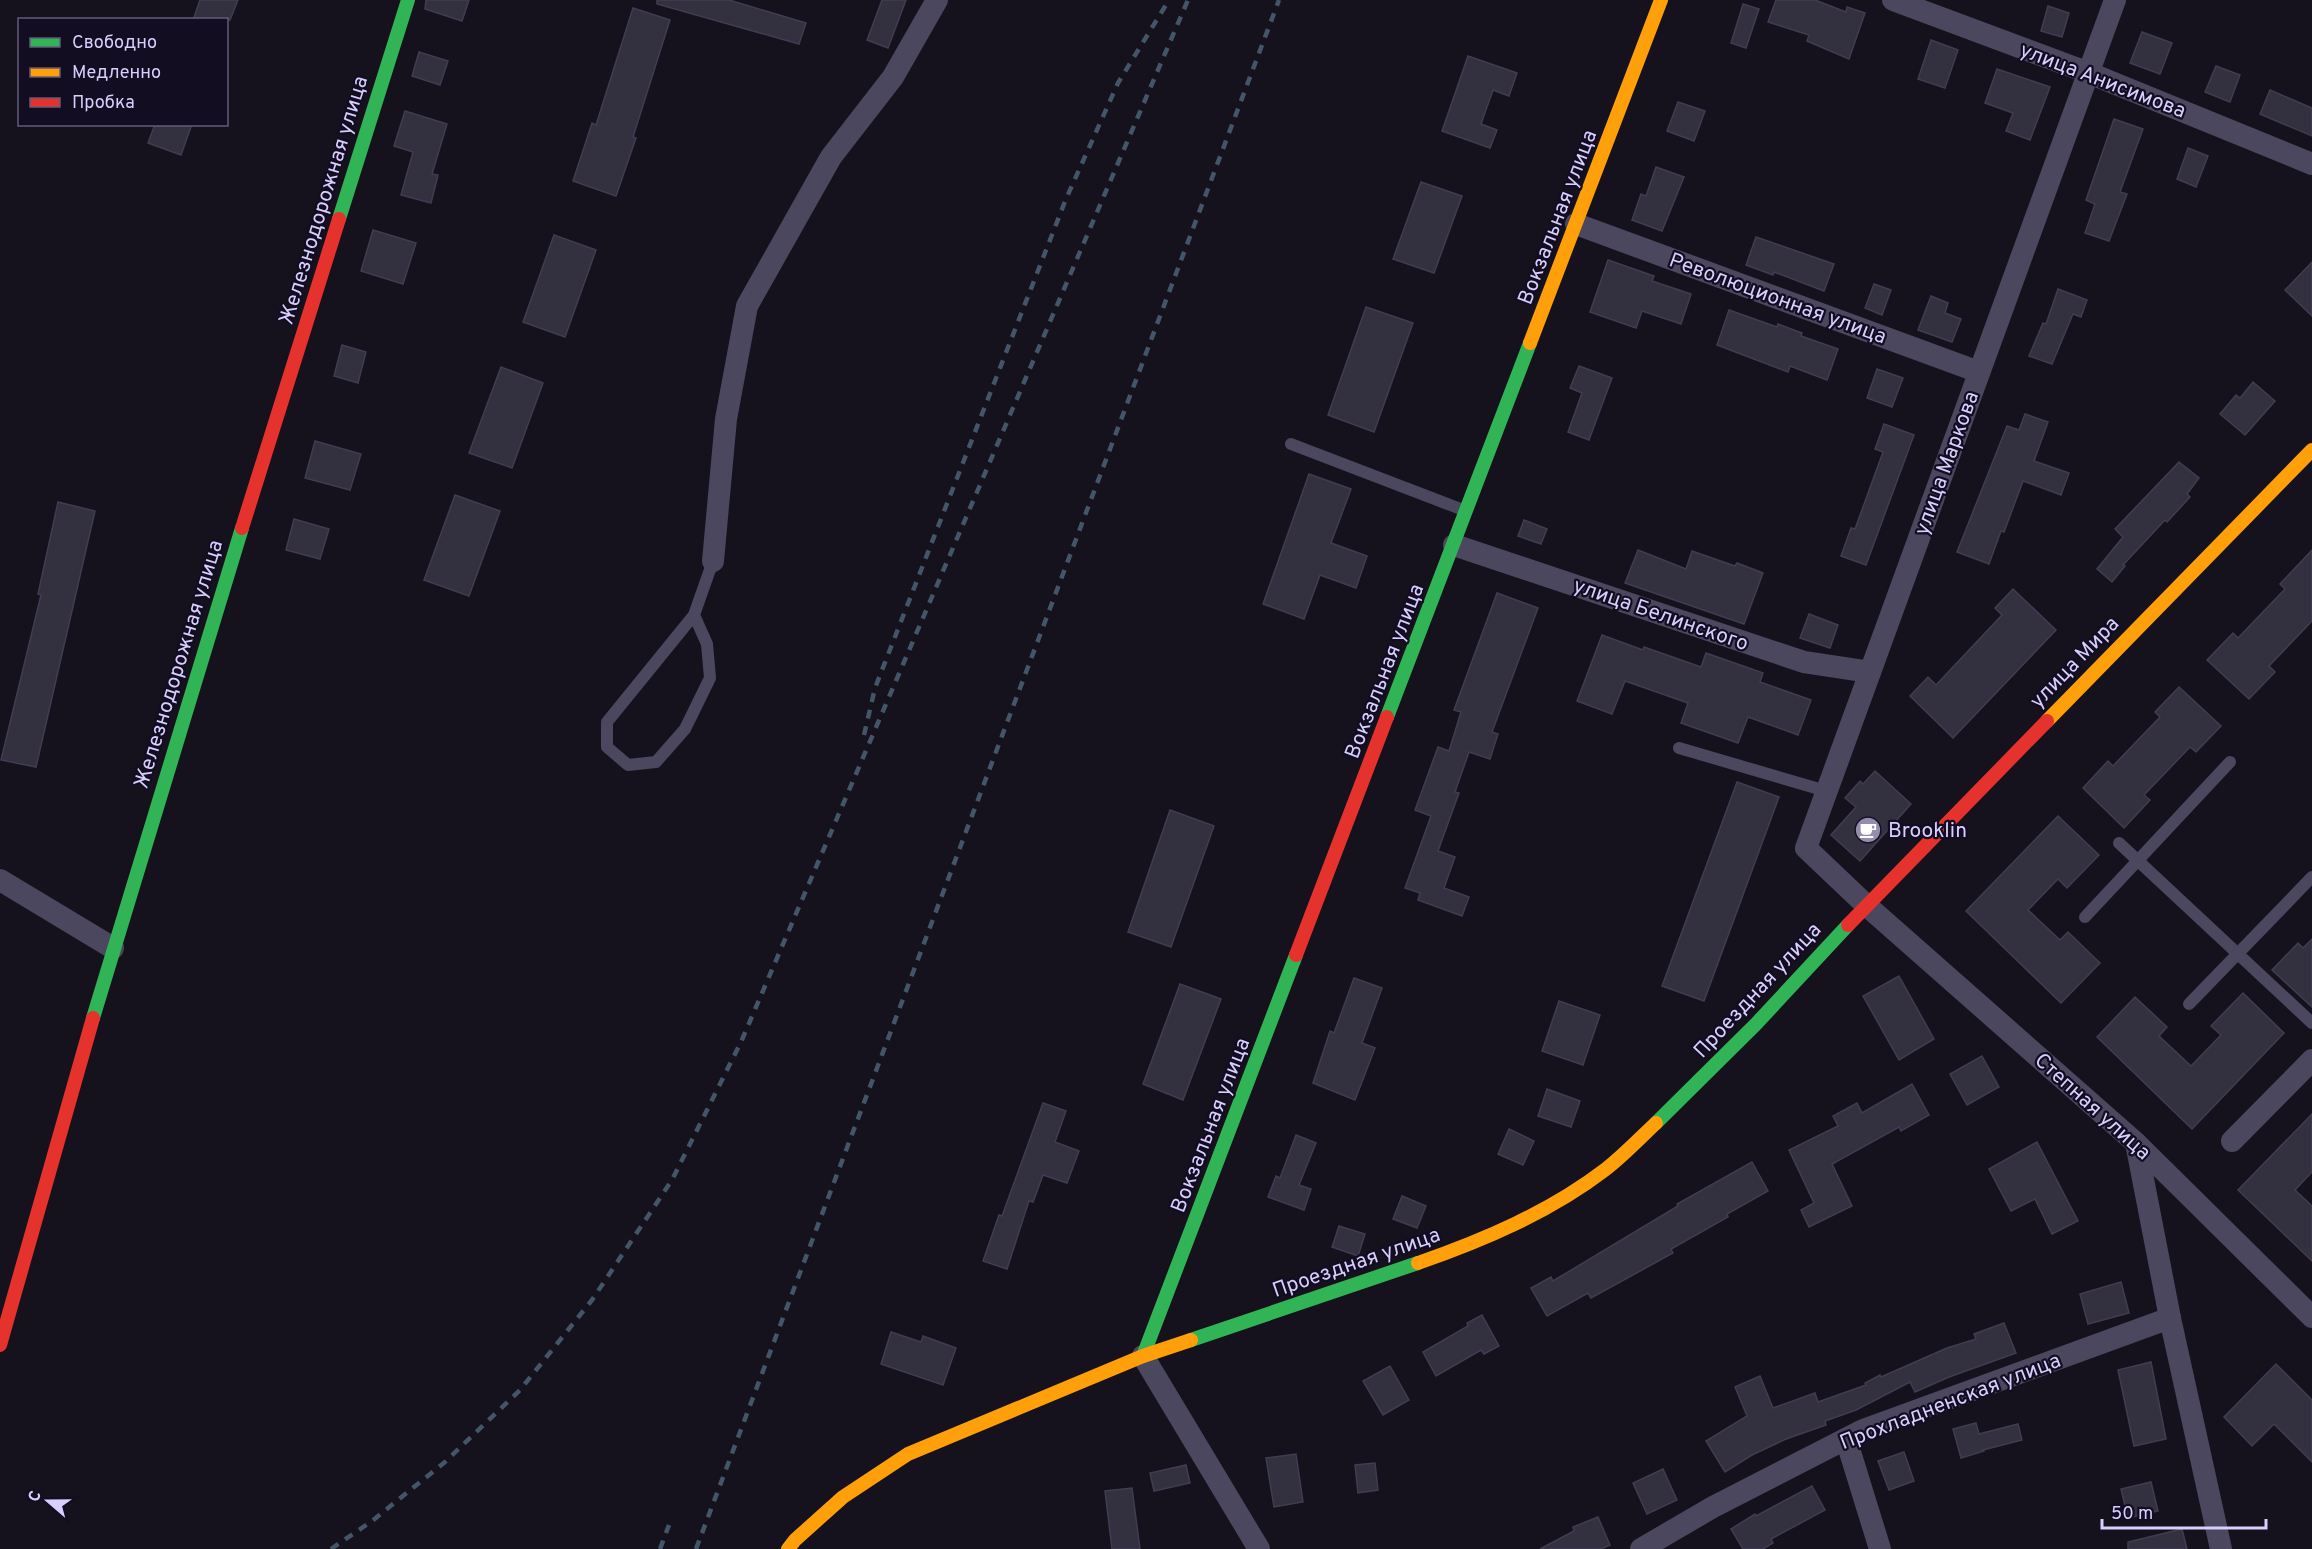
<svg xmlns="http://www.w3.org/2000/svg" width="2312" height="1549" font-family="Overpass,sans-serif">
	<rect width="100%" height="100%" fill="#15121d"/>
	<g fill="#33303f" stroke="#423c52" stroke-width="1.5">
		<polygon points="200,0 238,0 230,20 193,20"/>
		<polygon points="426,0 469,0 462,21 425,9"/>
		<polygon points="657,0 729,0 806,23 799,44 657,4"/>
		<polygon points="882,0 906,0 888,48 867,40"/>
		<polygon points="1776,0 1815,0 1846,12 1847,7 1865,13 1849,59 1807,41 1809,35 1768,22"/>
		<polygon points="1743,4 1759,9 1746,48 1731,43"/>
		<polygon points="2048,6 2069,13 2062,37 2041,31"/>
		<polygon points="633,8 670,20 633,137 636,138 616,196 573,181 592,123 596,125"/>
		<polygon points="2142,32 2172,43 2160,74 2130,63"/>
		<polygon points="1931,40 1958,50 1945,88 1918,79"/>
		<polygon points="419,52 448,61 440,85 412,76"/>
		<polygon points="1468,56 1517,73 1509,96 1493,90 1481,124 1497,130 1490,148 1442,131"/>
		<polygon points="2216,66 2240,75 2230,102 2205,92"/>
		<polygon points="1997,69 2050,87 2030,140 2006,131 2013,113 1985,103"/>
		<polygon points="2270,90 2312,108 2312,136 2260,114"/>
		<polygon points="1678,102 1705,111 1694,141 1667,131"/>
		<polygon points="405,111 447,124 432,174 438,175 431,203 401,195 413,152 394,146"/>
		<polygon points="2114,119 2143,129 2120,192 2127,194 2109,241 2085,233 2095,204 2086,200"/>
		<polygon points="155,124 192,124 181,155 148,143"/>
		<polygon points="2188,148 2208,156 2196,187 2177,179"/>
		<polygon points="1656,167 1684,177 1662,231 1632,220 1641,194 1646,196"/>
		<polygon points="1421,182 1462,196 1434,273 1393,259"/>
		<polygon points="373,230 416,243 403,284 361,271"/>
		<polygon points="554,235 596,250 565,337 523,322"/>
		<polygon points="1756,237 1834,264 1824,291 1774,272 1773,275 1746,265"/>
		<polygon points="1608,260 1654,276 1652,281 1691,294 1681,324 1642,311 1636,328 1590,312"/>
		<polygon points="2312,262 2312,316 2285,290"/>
		<polygon points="1874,284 1891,290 1882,315 1865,308"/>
		<polygon points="2058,289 2087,300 2081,317 2073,314 2052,364 2029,356 2043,323 2046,324"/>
		<polygon points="1931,296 1948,303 1945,313 1961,319 1952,342 1918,330"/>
		<polygon points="1366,307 1413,323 1374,432 1328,415"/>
		<polygon points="1729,310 1777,327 1778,324 1802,333 1801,336 1838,349 1827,380 1790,366 1788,372 1717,345"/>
		<polygon points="342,345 366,352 358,383 334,376"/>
		<polygon points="1579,366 1612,378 1589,440 1568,432 1582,393 1570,388"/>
		<polygon points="501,367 543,383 512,468 469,453"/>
		<polygon points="1877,369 1903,378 1892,407 1867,398"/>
		<polygon points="2253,382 2275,401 2245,435 2220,414 2236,395 2240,398"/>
		<polygon points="2025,414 2048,422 2034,461 2069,473 2061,495 2023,481 2004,532 2001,531 1989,564 1957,552 2007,426 2019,430"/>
		<polygon points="1884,424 1914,435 1866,565 1841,556 1851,528 1855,529 1883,452 1875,449"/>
		<polygon points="315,441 361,454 350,490 305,478"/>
		<polygon points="2179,462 2199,478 2187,494 2190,497 2167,522 2165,520 2123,565 2125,566 2112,582 2097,569 2123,537 2115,529"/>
		<polygon points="1309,474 1351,489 1331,543 1367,556 1356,588 1320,575 1304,619 1263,604"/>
		<polygon points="455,495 500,511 469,596 424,580"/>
		<polygon points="58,502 95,511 36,767 1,760 41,595 38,594"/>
		<polygon points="294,519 329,529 320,559 286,550"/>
		<polygon points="1524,520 1547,529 1541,544 1518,536"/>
		<polygon points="1638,550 1686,569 1692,551 1735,566 1737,563 1763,573 1744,624 1625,583"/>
		<polygon points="2312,550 2312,621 2269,666 2275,672 2249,699 2207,660 2233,633 2238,638 2285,589 2280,584"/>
		<polygon points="2013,589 2056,630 1953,738 1910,696 1928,677 1936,685 2002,615 1995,608"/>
		<polygon points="1497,593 1538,608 1492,732 1498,734 1490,759 1469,752 1455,792 1459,793 1438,851 1455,857 1444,888 1469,897 1462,916 1418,900 1420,893 1405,888 1431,816 1415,810 1438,747 1449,751 1461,712 1454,710"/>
		<polygon points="1809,614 1838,625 1830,648 1800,638"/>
		<polygon points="1602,635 1643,650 1644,647 1701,667 1706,653 1763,673 1760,682 1811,700 1798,735 1748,717 1738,743 1681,723 1688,703 1625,681 1612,714 1577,701"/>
		<polygon points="2179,687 2221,726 2196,752 2190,747 2144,795 2150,800 2124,828 2083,788 2108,761 2113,766 2160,717 2155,712"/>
		<polygon points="1875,771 1911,804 1860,861 1831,835 1856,807 1845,798 1860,781 1863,784"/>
		<polygon points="1737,782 1779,797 1704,1001 1662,986"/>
		<polygon points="1170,810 1214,826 1171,947 1128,932"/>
		<polygon points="2058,816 2099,855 2067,888 2058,879 2028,910 2060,940 2068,932 2100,963 2061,1003 1966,911"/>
		<polygon points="2312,939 2312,1007 2272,970 2298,943 2303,948"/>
		<polygon points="1899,976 1934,1039 1899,1060 1863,996"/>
		<polygon points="1354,978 1382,988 1362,1043 1375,1048 1355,1100 1313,1083 1330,1031 1334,1033"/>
		<polygon points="1180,984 1221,999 1183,1100 1143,1084"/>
		<polygon points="2243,993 2284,1033 2192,1129 2097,1037 2135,997 2167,1027 2159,1036 2191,1066 2221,1035 2211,1026"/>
		<polygon points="1559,1001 1600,1015 1583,1065 1542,1051"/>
		<polygon points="1982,1056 1999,1087 1967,1105 1950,1074"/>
		<polygon points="1912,1084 1929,1115 1901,1131 1899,1127 1832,1164 1852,1206 1809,1227 1801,1210 1814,1203 1789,1150 1838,1126 1833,1116 1857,1103 1862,1113"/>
		<polygon points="1547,1089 1580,1101 1571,1127 1538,1116"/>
		<polygon points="1043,1103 1066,1111 1055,1142 1079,1151 1067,1183 1043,1175 1033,1202 1029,1201 1007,1269 983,1261 999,1215 1002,1216"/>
		<polygon points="2312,1114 2312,1172 2295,1190 2312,1206 2312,1261 2238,1190"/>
		<polygon points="1509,1129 1534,1141 1523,1165 1498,1154"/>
		<polygon points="1296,1135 1316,1143 1299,1185 1311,1189 1304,1210 1268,1197 1276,1176 1280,1178"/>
		<polygon points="2037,1142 2078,1221 2052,1234 2035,1199 2011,1211 1989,1169"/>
		<polygon points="1752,1162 1768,1191 1727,1214 1728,1217 1671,1249 1673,1253 1591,1298 1588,1293 1547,1316 1531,1288 1551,1277 1553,1281 1678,1206 1677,1204"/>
		<polygon points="1402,1196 1426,1206 1417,1228 1393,1219"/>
		<polygon points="1339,1226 1365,1234 1358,1256 1332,1247"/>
		<polygon points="2121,1282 2129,1313 2088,1324 2080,1294"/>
		<polygon points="1482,1315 1499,1346 1484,1354 1481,1350 1436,1376 1423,1352 1468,1326 1467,1323"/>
		<polygon points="2004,1323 2016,1353 1949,1377 1915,1392 1910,1382 1856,1410 1825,1421 1826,1425 1786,1439 1752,1455 1725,1472 1706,1441 1747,1416 1735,1387 1760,1376 1773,1408 1815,1393 1818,1402 1866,1385 1865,1383 1880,1375 1881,1377 1947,1348 1976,1339 1974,1334"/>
		<polygon points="891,1332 921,1342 923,1336 956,1348 943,1385 881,1364"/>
		<polygon points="2151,1362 2166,1439 2134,1446 2118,1370"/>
		<polygon points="2276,1364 2312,1400 2312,1462 2274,1424 2252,1446 2224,1417"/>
		<polygon points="1390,1366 1409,1400 1383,1415 1363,1381"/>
		<polygon points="1976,1423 1979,1434 2018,1424 2022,1440 1983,1450 1984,1451 1961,1458 1953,1429"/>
		<polygon points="1904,1452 1914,1481 1889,1490 1878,1461"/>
		<polygon points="1296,1454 1303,1502 1274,1507 1266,1458"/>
		<polygon points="1375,1463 1378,1490 1358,1493 1355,1465"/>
		<polygon points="1186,1465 1190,1483 1154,1491 1150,1473"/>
		<polygon points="1663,1469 1677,1500 1647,1514 1633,1483"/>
		<polygon points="2151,1482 2158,1511 2128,1518 2121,1489"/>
		<polygon points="1812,1486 1825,1510 1771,1539 1773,1543 1763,1549 1743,1549 1731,1529 1755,1514 1756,1516"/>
		<polygon points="1132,1488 1140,1549 1112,1549 1105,1491"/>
		<polygon points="1598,1517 1610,1545 1601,1549 1540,1549 1574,1531 1573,1527"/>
		<polygon points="2182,1529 2187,1549 2128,1549 2128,1542"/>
	</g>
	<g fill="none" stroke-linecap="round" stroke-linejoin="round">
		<g stroke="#4a475e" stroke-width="12">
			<polyline points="1291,444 1466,511"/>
			<polyline points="694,615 707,644 710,678 685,729 656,762 628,765 607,747 607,722 694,615 713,561"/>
			<polyline points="1679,748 1826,791"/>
			<polyline points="2119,843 2312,1023"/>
			<polyline points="2085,917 2230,762"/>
			<polyline points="2189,1004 2312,877"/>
		</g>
		<g stroke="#4a475e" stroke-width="22">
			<polyline points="1893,0 2089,73 2312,164"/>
			<polyline points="2115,0 1806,848 1866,905 2136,1143 2312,1317"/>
			<polyline points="1576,224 1979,372"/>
			<polyline points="1454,545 1804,662 1870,672"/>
			<polyline points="713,561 726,419 747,306 831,157 893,77 937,0"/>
			<polyline points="0,880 113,948"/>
			<polyline points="2232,1141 2312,1060"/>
			<polyline points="2136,1143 2170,1318 2221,1549"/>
			<polyline points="1143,1356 1259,1549"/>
			<polyline points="1846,1439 1880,1549"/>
			<polyline points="1641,1549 1713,1507 1863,1430 2170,1318"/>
		</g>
		<g stroke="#30b455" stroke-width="14">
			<polyline points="339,219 408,0"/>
			<polyline points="1387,717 1530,343"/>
			<polyline points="93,1018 242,528"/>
			<polyline points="1656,1123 1756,1024 1848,925"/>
			<polyline points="1191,1340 1418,1263"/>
			<polyline points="1143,1356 1296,955"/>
		</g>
		<g stroke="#ff9f0a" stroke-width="14">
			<polyline points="1530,343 1661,0"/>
			<polyline points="2047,721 2312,450"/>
			<path d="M1418,1263C1484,1240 1550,1212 1606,1169C1624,1155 1640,1138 1656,1123"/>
			<polyline points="788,1549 795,1540 843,1497 908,1454 1143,1356 1191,1340"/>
		</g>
		<g stroke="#e5322d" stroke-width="14">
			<polyline points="242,528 339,219"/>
			<polyline points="1848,925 2047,721"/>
			<polyline points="1296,955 1387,717"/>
			<polyline points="0,1345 93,1018"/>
		</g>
		<g stroke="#435568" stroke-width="4.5" stroke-dasharray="9 8" stroke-linecap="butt">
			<polyline points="864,735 875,688 1066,199 1118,83 1169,0"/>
			<polyline points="331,1549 372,1521 445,1462 520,1390 592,1300 672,1180 741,1042 1188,0"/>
			<polyline points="660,1549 669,1525"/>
			<polyline points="696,1549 1279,0"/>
		</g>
	</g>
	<defs>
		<g id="cafe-disc" transform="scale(1.35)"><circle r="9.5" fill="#948db0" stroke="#130d22"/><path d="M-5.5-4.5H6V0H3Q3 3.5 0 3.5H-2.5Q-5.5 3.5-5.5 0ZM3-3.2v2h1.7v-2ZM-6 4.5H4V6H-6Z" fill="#fff"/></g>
	</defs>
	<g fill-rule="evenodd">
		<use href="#cafe-disc" x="1868" y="830"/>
	</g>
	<g text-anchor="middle" stroke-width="4.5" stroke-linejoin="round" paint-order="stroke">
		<g font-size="21" fill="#d8cfff" stroke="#130d22">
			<text transform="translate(2103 80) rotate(21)" y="7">улица Анисимова</text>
			<text transform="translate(323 200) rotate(-73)" y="7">Железнодорожная улица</text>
			<text transform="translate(1557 217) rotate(-69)" y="7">Вокзальная улица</text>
			<text transform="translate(1778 298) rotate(20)" y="7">Революционная улица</text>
			<text transform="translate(1946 463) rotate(-70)" y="7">улица Маркова</text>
			<text transform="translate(1661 614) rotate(19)" y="7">улица Белинского</text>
			<text transform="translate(2074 662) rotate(-46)" y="7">улица Мира</text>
			<text transform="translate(178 664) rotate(-73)" y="7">Железнодорожная улица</text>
			<text transform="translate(1384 671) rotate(-69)" y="7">Вокзальная улица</text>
			<text transform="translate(1757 990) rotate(-47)" y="7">Проездная улица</text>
			<text transform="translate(2093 1106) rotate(42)" y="7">Степная улица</text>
			<text transform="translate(1210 1125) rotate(-69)" y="7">Вокзальная улица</text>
			<text transform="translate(1356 1262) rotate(-19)" y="7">Проездная улица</text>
			<text transform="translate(1950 1401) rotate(-21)" y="7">Прохладненская улица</text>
		</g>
		<g font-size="21" fill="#d8cfff" stroke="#130d22" text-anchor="start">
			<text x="1888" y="837">Brooklin</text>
		</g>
	</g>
	<rect x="18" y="18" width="210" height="108" fill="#130d22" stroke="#625b7a" stroke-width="1.5"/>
	<rect x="30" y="38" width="30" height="9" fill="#30b455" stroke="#625b7a" stroke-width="1.5"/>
	<text x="72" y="48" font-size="18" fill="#d8cfff">Свободно</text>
	<rect x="30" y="68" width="30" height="9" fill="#ff9f0a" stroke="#625b7a" stroke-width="1.5"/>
	<text x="72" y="78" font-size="18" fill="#d8cfff">Медленно</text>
	<rect x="30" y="98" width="30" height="9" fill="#e5322d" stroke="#625b7a" stroke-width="1.5"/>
	<text x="72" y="108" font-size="18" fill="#d8cfff">Пробка</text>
	<g transform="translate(48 1501) rotate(290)" stroke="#130d22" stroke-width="4.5" paint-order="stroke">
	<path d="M0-4.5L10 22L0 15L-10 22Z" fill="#d8cfff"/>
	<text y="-9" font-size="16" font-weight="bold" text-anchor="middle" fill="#d8cfff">С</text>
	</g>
	<path d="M2102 1519v9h164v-9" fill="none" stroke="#d8cfff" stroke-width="3"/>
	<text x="2111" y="1519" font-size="18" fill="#d8cfff" stroke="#130d22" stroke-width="4.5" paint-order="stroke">50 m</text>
</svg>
